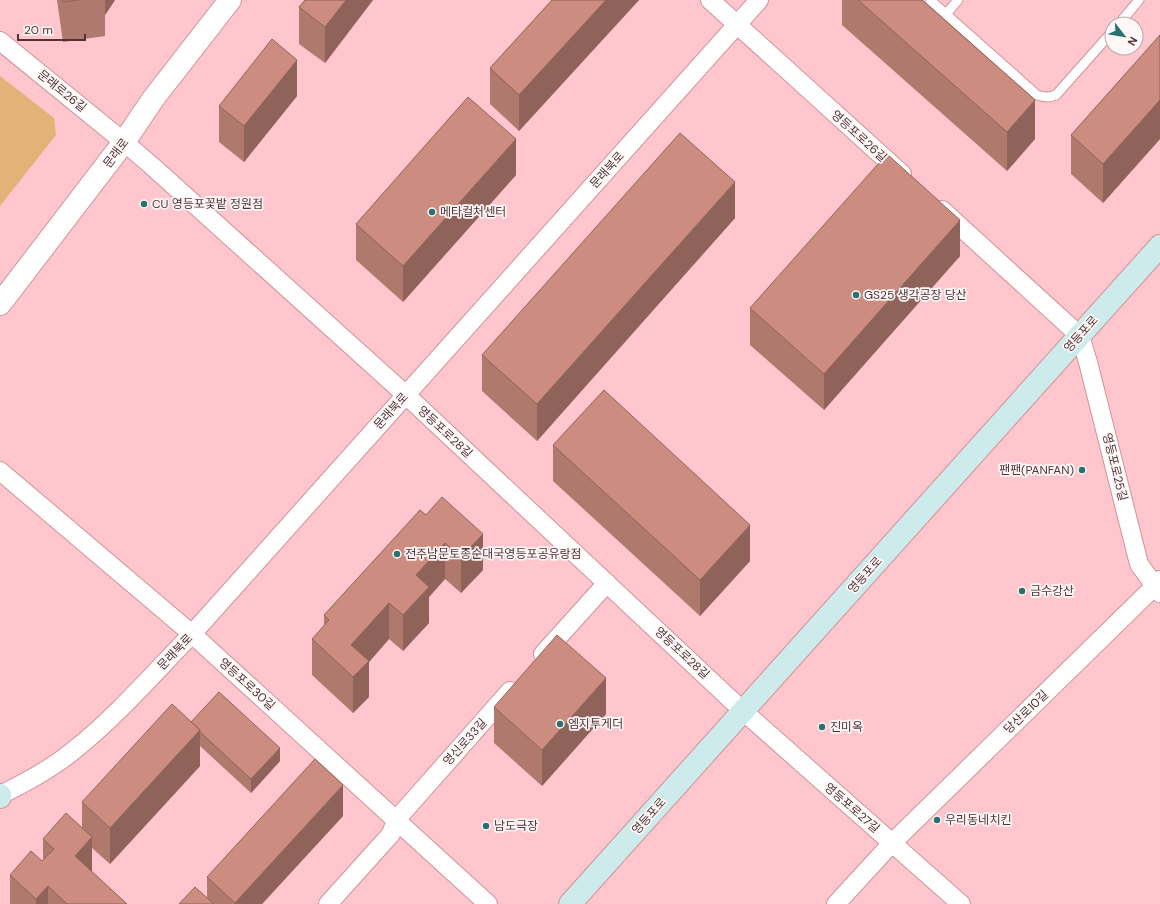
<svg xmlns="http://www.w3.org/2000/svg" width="1160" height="904" font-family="'DM Sans','Noto Sans KR',sans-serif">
	<rect width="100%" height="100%" fill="#ffc7cd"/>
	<polygon fill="#e2b276" points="0,76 54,118 56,135 0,206"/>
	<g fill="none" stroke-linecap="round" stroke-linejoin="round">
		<g stroke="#d29198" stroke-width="11">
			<g id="service">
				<path d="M930,0L1037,95C1044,97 1049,98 1056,95L1112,32"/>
				<polyline points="946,14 958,0"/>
				<polyline points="1119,24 1139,0"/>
			</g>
		</g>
		<g stroke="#d29198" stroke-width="20">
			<g id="minor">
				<polyline points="710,0 902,174"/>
				<polyline points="0,41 124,142 152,166 406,395 743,711 961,904"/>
				<polyline points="942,210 1080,336 1088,362 1139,564 1160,593"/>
				<polyline points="0,471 192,634 488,904"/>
				<polyline points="543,654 607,583"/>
				<path d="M0,795C25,783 51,769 73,751C116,717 154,673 192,634L759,0"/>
				<polyline points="328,904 391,834 396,820 510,691"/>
				<polyline points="836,904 892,843 1155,586 1160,580"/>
			</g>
		</g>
		<g stroke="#d29198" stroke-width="24">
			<polyline id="tertiary" points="0,304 124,142 153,99 230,0"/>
		</g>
		<g stroke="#d29198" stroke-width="24">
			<g id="secondary">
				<polyline points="0,797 0,795"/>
				<polyline points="570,904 1160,246"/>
			</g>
		</g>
		<use href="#service" stroke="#fff" stroke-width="9"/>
		<use href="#minor" stroke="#fff" stroke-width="18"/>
		<use href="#tertiary" stroke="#fff" stroke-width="22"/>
		<use href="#secondary" stroke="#ccebea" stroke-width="22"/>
	</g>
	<g fill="#af796e">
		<polygon points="57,0 115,0 105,15 105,36 63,42"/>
		<polygon points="373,0 325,63 299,44 299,7"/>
		<polygon points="552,0 639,0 519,131 490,104 490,68"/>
		<polygon points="842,0 922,0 1035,139 1007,171 842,25"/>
		<polygon points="1160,35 1160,139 1103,203 1071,174 1071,135"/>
		<polygon points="297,96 244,162 219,142 219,106"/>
		<polygon points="516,175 403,302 356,260 356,224"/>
		<polygon points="735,218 537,441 482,391 482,355"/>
		<polygon points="960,256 824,410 750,345 750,308"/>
		<polygon points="553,445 750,561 700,616 553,481"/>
		<polygon points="426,515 483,570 461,593 445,579 429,597 429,623 403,651 389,639 369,662 369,697 353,713 312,675 312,639 324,626 324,615"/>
		<polygon points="494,707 606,714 542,786 494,743"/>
		<polygon points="191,722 280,761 251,793 200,746 200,766 110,864 92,848 92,872 127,904 10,904 10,875 43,861 43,839 82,828 82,802"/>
		<polygon points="343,816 262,904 179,904 207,898 207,877"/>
	</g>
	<g fill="#8f635a">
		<polygon points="105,0 115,0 105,15"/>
		<polygon points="346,0 373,0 325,63 325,27"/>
		<polygon points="606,0 639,0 519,131 519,95"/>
		<polygon points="297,60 297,96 244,162 244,126"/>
		<polygon points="1035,100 1035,139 1007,171 1007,132"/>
		<polygon points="1160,100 1160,139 1103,203 1103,164"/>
		<polygon points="516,139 516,175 403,302 403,266"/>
		<polygon points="735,182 735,218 537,441 537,404"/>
		<polygon points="960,220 960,256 824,410 824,374"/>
		<polygon points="750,525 750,561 700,616 700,580"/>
		<polygon points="483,534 483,570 461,593 461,557"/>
		<polygon points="445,543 445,579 429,597 429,623 403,651 403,615 416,575"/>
		<polygon points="389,603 389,639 369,662 369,697 353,713 353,677 351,645"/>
		<polygon points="606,678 606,714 542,786 542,750"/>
		<polygon points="200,730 200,766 110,864 110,828"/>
		<polygon points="280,748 280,761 251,793 251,779"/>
		<polygon points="343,785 343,816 262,904 235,904 235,903"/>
		<polygon points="92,837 92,873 75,856"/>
		<polygon points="48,886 48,904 36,904 36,899"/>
	</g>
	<g fill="#cc8d80" stroke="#8f635a">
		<polygon points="62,0 79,0 63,2"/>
		<polygon points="305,0 346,0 325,27 299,7"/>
		<polygon points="552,0 606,0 519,95 490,68"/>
		<polygon points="858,0 922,0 1035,100 1007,132"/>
		<polygon points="1160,35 1160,100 1103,164 1071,135"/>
		<polygon points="272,39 297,60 244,126 219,106"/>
		<polygon points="468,97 516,139 403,266 356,224"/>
		<polygon points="680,133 735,182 537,404 482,355"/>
		<polygon points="887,154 960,220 824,374 750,308"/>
		<polygon points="604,390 750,525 700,580 553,445"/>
		<polygon points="442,497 483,534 461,557 445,543 416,575 429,587 403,615 389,603 351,645 369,661 353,677 312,639 329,620 324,615 420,510 426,515"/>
		<polygon points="557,635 606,678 542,750 494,707"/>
		<polygon points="219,692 280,748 251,779 200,732 200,730 191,722"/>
		<polygon points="172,704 200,730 110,828 82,802"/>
		<polygon points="315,759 343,785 235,903 207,877"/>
		<polygon points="66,813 92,837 75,856 127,904 67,904 48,886 36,899 10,875 31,851 42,861 54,849 43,839"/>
		<polygon points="195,887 214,904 179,904"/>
	</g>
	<g fill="#28726f" stroke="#fef7f7" stroke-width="1.5">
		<circle cx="144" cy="204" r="4"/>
		<circle cx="432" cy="212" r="4"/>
		<circle cx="856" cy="295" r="4"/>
		<circle cx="1082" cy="470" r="4"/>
		<circle cx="397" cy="554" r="4"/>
		<circle cx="1022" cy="591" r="4"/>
		<circle cx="560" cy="724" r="4"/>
		<circle cx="822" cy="727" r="4"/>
		<circle cx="937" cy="820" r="4"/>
		<circle cx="486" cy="826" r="4"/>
	</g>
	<g text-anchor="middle" stroke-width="3.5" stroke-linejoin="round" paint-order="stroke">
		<g font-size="12" fill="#4f3437" stroke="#fef7f7">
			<text transform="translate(62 91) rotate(39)" y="4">문래로26길</text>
			<text transform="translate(859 136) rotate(42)" y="4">영등포로26길</text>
			<text transform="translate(116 153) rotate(-53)" y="4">문래로</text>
			<text transform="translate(607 170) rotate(-48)" y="4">문래북로</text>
			<text transform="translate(1081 334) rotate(-48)" y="4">영등포로</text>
			<text transform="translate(391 411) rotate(-48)" y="4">문래북로</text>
			<text transform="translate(445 432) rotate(43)" y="4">영등포로28길</text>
			<text transform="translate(1115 467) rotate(76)" y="4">영등포로25길</text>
			<text transform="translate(865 575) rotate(-48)" y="4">영등포로</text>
			<text transform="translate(175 652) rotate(-46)" y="4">문래북로</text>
			<text transform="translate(682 653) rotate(43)" y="4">영등포로28길</text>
			<text transform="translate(247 684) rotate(42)" y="4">영등포로30길</text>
			<text transform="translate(1026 712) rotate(-44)" y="4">당산로10길</text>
			<text transform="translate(465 742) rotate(-48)" y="4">영신로33길</text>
			<text transform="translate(852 808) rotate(41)" y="4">영등포로27길</text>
			<text transform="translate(649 816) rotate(-48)" y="4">영등포로</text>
		</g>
		<g font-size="12" fill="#4f3437" stroke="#fef7f7" text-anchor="start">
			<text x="152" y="208">CU 영등포꽃밭 정원점</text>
			<text x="440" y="216">메타컬처센터</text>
			<text x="864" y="299">GS25 생각공장 당산</text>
			<text x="1074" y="474" text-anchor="end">팬팬(PANFAN)</text>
			<text x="405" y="558">전주남문토종순대국영등포공유랑점</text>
			<text x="1030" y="595">금수강산</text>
			<text x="568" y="728">엠지투게더</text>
			<text x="830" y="731">진미옥</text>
			<text x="945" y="824">우리동네치킨</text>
			<text x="494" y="830">남도극장</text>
		</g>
	</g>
	<g transform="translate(1124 36) rotate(121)"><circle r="19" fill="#fef7f7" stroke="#b8a9aa"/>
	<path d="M0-3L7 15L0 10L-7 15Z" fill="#28726f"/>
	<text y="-6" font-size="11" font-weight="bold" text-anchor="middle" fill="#4f3437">N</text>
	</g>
	<path d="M18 34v6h67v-6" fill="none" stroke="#4f3437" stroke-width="2"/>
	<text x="24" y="34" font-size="12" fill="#4f3437" stroke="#fef7f7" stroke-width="3" paint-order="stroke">20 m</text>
</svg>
